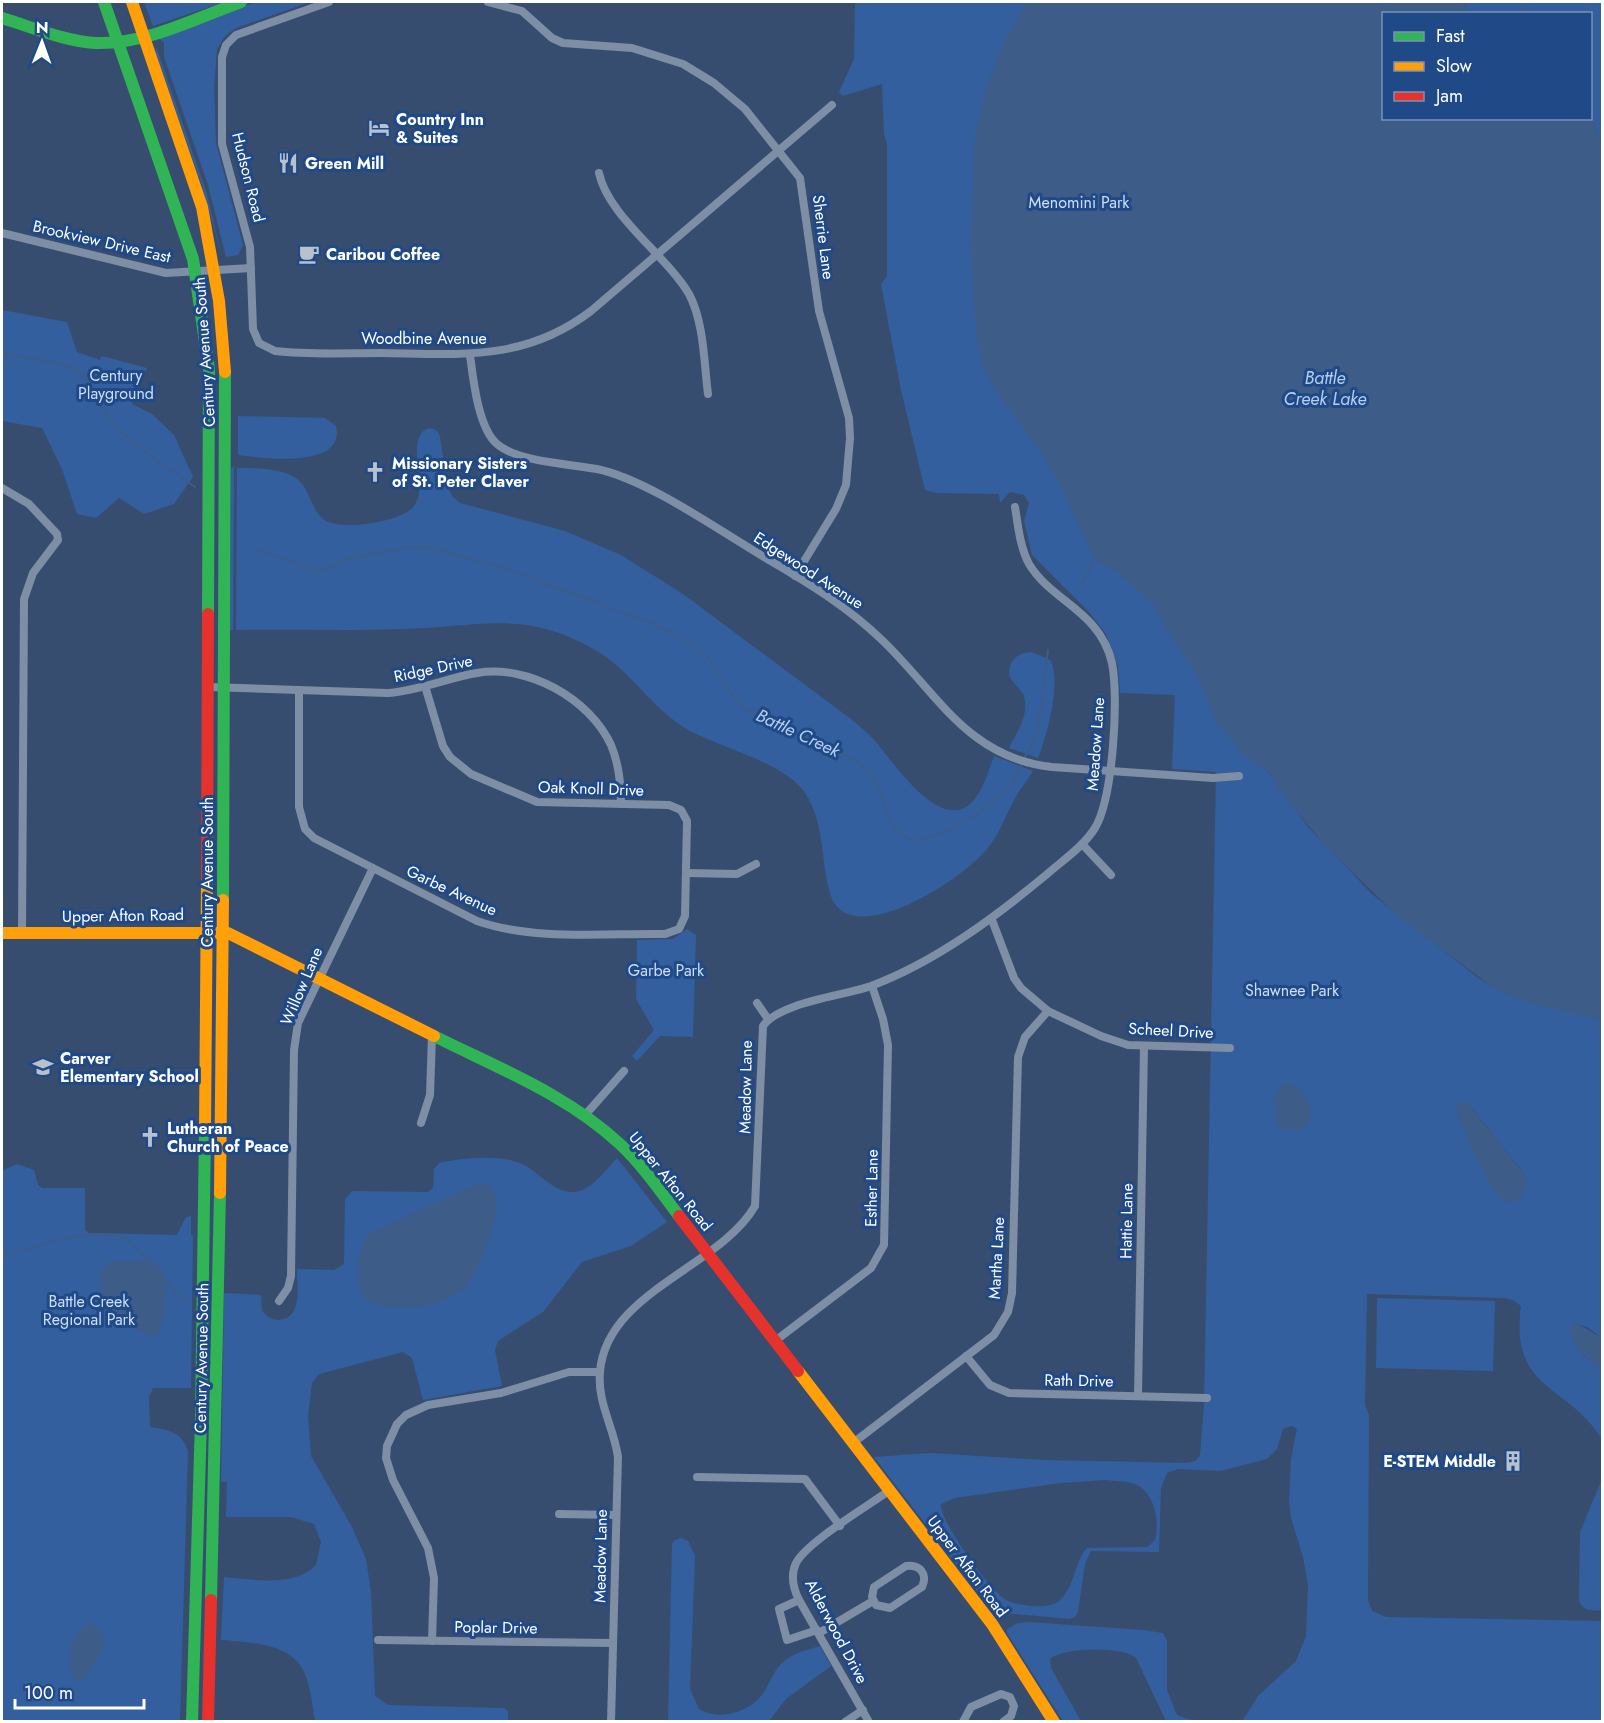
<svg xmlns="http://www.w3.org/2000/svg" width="1604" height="1723" font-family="Jost,sans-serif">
	<rect width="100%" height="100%" fill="#374d6f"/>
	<g fill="#335f9e" fill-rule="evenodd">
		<polygon points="144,2 224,2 153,26"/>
		<polygon points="256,2 310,2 236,28 225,36 217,49 214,88 216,143 243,245 238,255 226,257 208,185 164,57 164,42 159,39 165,33"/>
		<path d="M855,2H1275L1267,771L1309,828L1372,894L1477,977C1516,1002 1559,1007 1602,1019V1338L1587,1327L1575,1324L1583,1355L1602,1370V1439C1566,1382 1510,1392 1521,1306L1513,1300L1504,1298L1367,1294L1365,1405L1369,1415L1368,1600L1372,1611L1386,1617L1602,1621V1721H1166L1136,1658C1124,1646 1062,1647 1050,1659L1051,1668L1081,1721H1063L1007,1633V1629L1018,1623L1029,1622L1143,1630L1163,1633L1167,1641V1690L1177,1715L1191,1720H1243L1258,1696L1296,1661L1306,1636L1308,1585L1303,1557L1291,1518L1289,1501L1291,1459L1297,1428L1291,1426L1283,1429L1277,1449L1267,1459L1220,1471L1178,1469L1167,1473L1161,1488L1159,1552L1091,1551L1085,1564L1078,1612L1075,1617L1069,1619L993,1612L874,1457L931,1453L1044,1460L1186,1463L1195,1461L1200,1456L1204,1404L1216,772L1172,769L1175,695L1120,693L1118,666L1106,634L1089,612L1032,555L1024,521L1029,503L1024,495L1010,492L1000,503L999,494L937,493L925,490L901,390L881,284L887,276V144L884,134L882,84L843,96L839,92L854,59ZM1468,1103L1525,1175L1501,1198L1480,1164L1459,1117ZM1105,1480C1115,1481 1126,1481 1135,1484C1155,1493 1160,1521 1155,1540L1147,1547L1087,1548C1074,1561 1074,1593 1056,1603C1045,1609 1017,1606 1006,1600C991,1592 938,1519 941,1504L955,1498L1061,1483Z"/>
		<polygon points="1464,2 1602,2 1602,143 1591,117 1590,14 1468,13"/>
		<polygon points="156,46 207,194 221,253 202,186 156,53"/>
		<polygon points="2,310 67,322 77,352 100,360 102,356 147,368 132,404 152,414 174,435 193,477 174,504 144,514 119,498 96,518 77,514 62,469 42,428 2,421"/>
		<path d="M238,416L325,418L336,426C346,470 262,458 238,455Z"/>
		<path d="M430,428L436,430L440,436L447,485L452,496L460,503L565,531L621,555L683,594L851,719C859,726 868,733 875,741C893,761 940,835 972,802C984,790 988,771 994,756L1033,771C1027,781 1019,790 1014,800C1005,817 999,835 987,849C964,877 888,926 851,915C842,913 836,907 832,899C820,866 826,828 807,796C788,763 723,749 690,731C652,710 630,668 590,647C520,609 476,628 403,629C347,631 292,629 236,630L237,468C254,468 281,468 296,478C310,488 310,508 323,519C338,532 403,522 414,506C429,485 407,451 423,431Z"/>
		<polygon points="234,466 233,630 230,630 231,469"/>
		<path d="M1032,652L1050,660C1062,682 1047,736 1038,758L1009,748C1017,732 1031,712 1023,694C1019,687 1012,683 1009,675C1009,660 1017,653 1032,652Z"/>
		<polygon points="687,929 696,935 693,1037 660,1036 637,1061 632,1056 654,1030 636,999 637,940 673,939"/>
		<path d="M617,1158L667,1222L631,1246L582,1262L543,1312L498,1341L495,1350L502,1386L423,1400L412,1358L403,1352L319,1374L312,1383L308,1416L311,1456L352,1527L366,1559L371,1592L375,1696L388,1705L504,1708L508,1711V1721H315C312,1705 311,1685 303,1670C290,1643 247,1642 221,1640L224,1577C252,1579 295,1588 316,1565L321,1542L314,1524L291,1517H226L227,1482H221L224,1293L261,1295L262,1311C267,1316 271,1320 279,1320C303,1319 297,1285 297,1269L334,1270L344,1264L345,1199L352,1191L428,1192L433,1188L434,1169L439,1163C462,1158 500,1154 522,1164C532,1168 540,1177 549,1183C580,1206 596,1181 617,1158Z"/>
		<path d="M17,1164L34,1170L38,1185L42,1188H85V1230L89,1233L177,1235L186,1217L191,1216V1235H193L191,1388H153L149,1397L150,1427C169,1430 182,1432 188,1451L180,1721L2,1722V1171Z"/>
		<polygon points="1377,1298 1495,1301 1493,1371 1376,1368"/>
		<path d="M1602,1479V1610C1592,1611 1583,1611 1579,1601L1580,1532Z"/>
		<path d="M681,1538L688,1541L695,1556L690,1689L699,1709C718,1721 748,1713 762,1695C770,1685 772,1672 782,1663C793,1653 806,1650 820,1646L831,1666L786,1699L769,1721H668L672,1544L675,1540Z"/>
	</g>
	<g fill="#3d5c88">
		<polygon points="1028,2 1464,2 1468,13 1384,14 1384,118 1591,117 1602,143 1602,1019 1531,1004 1495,989 1399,917 1327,848 1279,790 1269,773 1242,753 1215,721 1198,676 1166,629 1153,604 1117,572 1095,560 1059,482 1044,457 998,394 983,368 977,341 970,247 975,138 987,85 1004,42"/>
		<path d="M1284,1083C1303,1082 1313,1106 1310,1122L1301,1130H1285L1277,1125L1274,1097Z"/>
		<path d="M1458,1102L1468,1103L1525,1175C1531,1190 1514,1212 1501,1198C1489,1186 1458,1123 1456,1106Z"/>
		<path d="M485,1183C513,1191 480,1273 465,1287C449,1302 425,1308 404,1307C390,1307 375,1307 364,1298C355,1280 356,1248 370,1233L475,1185Z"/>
		<path d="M109,1262C119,1262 144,1259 152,1262C174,1270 164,1316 159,1333L150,1336L137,1329L108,1320L102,1305L100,1271Z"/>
		<path d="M1578,1324L1602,1338V1370C1589,1360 1573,1349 1570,1330L1572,1325Z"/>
		<path d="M91,1622L101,1631L104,1647L83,1682L74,1679C66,1654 68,1637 91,1622Z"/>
	</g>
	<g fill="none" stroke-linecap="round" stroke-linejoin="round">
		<g stroke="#3d5c88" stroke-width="2">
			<polyline points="1523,2 1524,14"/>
			<polyline points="2,353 67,365 80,372 89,383 101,407 120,431 152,457 195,487"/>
			<polyline points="258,549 318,572 349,559 403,548 428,547 504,568 649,622 694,645 709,658 731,694 745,709 857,761 869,771 879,788 892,824 907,838 918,840 944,833 957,826 985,809 1012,784 1038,730 1048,650"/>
			<polyline points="1079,588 1095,560"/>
			<polyline points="1593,1017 1602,1041"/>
			<path d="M2,1256C32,1248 91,1226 122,1237C132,1241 143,1254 150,1262"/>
			<polyline points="163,1278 177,1294 189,1303"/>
		</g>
		<g stroke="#7e8ea5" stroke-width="8">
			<path d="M329,2L236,35L226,45L222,57V144L250,247L253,329L259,343L275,351C309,355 346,353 380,353C460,354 524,362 591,311L832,105"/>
			<polyline points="488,2 522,11 552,38 563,43 632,48 683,64 714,83 745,109 800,178 819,311 849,418 850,438 846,485 836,509 795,576"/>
			<path d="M599,173C608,216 666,255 689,294C704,322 704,363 708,394"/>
			<polyline points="2,233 166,273 251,268"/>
			<path d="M470,355C473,378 478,428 497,444C518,462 570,464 597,469C649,480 721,532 769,560C809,583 849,608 883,641C937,693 968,758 1052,767L1213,778L1239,776"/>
			<polyline points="2,488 29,504 57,534 58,540 33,573 24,599 22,933"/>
			<path d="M209,687L387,693C418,691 447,678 477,673C528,664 590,699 611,745C619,764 621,784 621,804"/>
			<path d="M299,692V807L305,829L314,838L477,921C534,941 606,933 665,934L679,929L685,916L687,821L681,810L669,805L537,802L471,774L450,757L443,746L425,686"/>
			<polyline points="1082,844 1111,875"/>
			<polyline points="686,873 737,874 756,864"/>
			<polyline points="992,920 1014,978 1021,988 1048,1011 1101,1036 1128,1045 1230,1048"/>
			<polyline points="757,1003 768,1019"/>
			<polyline points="586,1114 624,1071"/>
			<polyline points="421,1123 430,1095 432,1035"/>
			<polyline points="279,1301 288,1288 291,1276 294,1050 298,1023 373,868"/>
			<polyline points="775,1341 871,1268 884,1245 888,1045 883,1019 872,986"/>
			<polyline points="966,1356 990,1385 1009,1393 1207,1398"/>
			<polyline points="1138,1396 1144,1046"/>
			<polyline points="853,1443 994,1335 1008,1312 1012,1293 1018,1057 1025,1037 1048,1011"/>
			<polyline points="697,1477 805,1479 840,1526"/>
			<polyline points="559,1514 616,1515"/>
			<path d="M906,1566C920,1564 928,1574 922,1587L890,1608L876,1605L872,1597L874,1587Z"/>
			<polyline points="799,1600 779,1609 787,1640 817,1630"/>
			<polyline points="819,1633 873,1601"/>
			<polyline points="378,1640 613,1643"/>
			<polyline points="432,1641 434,1578 428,1548 393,1480 386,1458 387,1446 397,1424 406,1415 428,1405 501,1393 569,1372 600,1372"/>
			<path d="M611,1722L618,1457C614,1428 597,1402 600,1372C606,1292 720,1267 755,1206L763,1026C780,1002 843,996 871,986C935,962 994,918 1046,875C1063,860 1083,847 1095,828C1113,798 1119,698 1112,663C1100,611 1052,602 1029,564C1020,547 1018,526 1015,507"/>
			<polyline points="845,1722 863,1710"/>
			<path d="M869,1722L799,1600C793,1588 790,1576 796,1563C807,1542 868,1506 890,1490"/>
			<polyline points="963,1722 971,1707 1001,1694 1010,1697 1014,1706 1011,1716 1003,1722"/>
		</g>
		<g stroke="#30b455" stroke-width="12">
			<polyline points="104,2 193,259 209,370 208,614"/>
			<path d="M2,18C32,27 64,41 95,43C145,45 196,18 241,2"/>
			<polyline points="223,900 225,372"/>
			<path d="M434,1036C498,1068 568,1095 621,1145C643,1166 661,1192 679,1216"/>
			<polyline points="211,1600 220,1193"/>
			<polyline points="192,1722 201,1420 205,1130"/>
		</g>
		<g stroke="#ff9f0a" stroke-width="12">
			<polyline points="132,2 202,207 219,301 225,372"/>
			<polyline points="2,933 228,933 434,1036"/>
			<polyline points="205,1130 207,880"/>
			<polyline points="220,1193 223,900"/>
			<polyline points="798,1371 992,1624 1054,1722"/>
		</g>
		<g stroke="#e5322d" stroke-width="12">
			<polyline points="207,880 208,614"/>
			<polyline points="679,1216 798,1371"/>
			<polyline points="208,1722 211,1600"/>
		</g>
	</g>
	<defs>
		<g id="hotel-bare" transform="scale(1.62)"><path d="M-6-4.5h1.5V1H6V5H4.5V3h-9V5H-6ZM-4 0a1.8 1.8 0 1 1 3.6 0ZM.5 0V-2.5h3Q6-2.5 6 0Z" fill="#b9c1cd" stroke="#1f4987" stroke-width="2.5" paint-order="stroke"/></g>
		<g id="restaurant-bare" transform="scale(1.62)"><path d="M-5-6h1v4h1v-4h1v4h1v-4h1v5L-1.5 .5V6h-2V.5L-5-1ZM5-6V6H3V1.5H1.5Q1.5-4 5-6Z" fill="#b9c1cd" stroke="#1f4987" stroke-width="2.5" paint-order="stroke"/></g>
		<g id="cafe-bare" transform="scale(1.62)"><path d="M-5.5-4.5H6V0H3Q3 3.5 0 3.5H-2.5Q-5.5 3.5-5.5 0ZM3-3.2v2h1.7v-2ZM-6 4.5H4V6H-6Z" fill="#b9c1cd" stroke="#1f4987" stroke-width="2.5" paint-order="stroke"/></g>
		<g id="church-bare" transform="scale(1.62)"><path d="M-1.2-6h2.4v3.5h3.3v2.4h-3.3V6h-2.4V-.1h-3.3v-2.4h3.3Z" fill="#b9c1cd" stroke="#1f4987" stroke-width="2.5" paint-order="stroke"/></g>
		<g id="school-bare" transform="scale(1.62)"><path d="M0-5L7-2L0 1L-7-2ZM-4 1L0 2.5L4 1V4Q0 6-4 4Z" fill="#b9c1cd" stroke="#1f4987" stroke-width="2.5" paint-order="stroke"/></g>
		<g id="building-bare" transform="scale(1.62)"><path d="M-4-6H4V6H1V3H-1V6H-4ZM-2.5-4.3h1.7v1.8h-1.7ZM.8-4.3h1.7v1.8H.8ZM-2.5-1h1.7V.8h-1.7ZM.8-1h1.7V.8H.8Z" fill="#b9c1cd" stroke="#1f4987" stroke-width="2.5" paint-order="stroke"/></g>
	</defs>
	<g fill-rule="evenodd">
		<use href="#hotel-bare" x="379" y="128"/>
		<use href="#restaurant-bare" x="288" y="163"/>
		<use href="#cafe-bare" x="309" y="254"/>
		<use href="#church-bare" x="375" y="472"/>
		<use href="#school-bare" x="43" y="1067"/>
		<use href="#church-bare" x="150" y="1137"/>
		<use href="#building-bare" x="1513" y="1461"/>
	</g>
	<g text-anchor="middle" stroke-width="6" stroke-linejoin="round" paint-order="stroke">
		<g font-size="16" font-weight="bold" fill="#fff" stroke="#1f4987" text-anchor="start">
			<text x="396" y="125">Country Inn<tspan x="396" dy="18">&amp; Suites</tspan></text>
			<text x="305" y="169">Green Mill</text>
			<text x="326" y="260">Caribou Coffee</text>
			<text x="392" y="469">Missionary Sisters<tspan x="392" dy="18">of St. Peter Claver</tspan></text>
			<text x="60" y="1064">Carver<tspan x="60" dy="18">Elementary School</tspan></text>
			<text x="167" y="1134">Lutheran<tspan x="167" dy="18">Church of Peace</tspan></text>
			<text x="1496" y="1467" text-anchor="end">E-STEM Middle</text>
		</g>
		<g font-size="16" fill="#fff" stroke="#1f4987">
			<text transform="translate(249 177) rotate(76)" y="6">Hudson Road</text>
			<text transform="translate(824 237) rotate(83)" y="6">Sherrie Lane</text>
			<text transform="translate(102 241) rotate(13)" y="6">Brookview Drive East</text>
			<text x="424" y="344">Woodbine Avenue</text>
			<text transform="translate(204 352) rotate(-94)" y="6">Century Avenue South</text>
			<text transform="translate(809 570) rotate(33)" y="6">Edgewood Avenue</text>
			<text transform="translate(433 668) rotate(-12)" y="6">Ridge Drive</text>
			<text transform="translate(1095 744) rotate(-86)" y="6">Meadow Lane</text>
			<text transform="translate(591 788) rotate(2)" y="6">Oak Knoll Drive</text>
			<text transform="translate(207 872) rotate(-90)" y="6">Century Avenue South</text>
			<text transform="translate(452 890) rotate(25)" y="6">Garbe Avenue</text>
			<text transform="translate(123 915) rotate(-1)" y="6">Upper Afton Road</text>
			<text transform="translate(301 986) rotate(-67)" y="6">Willow Lane</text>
			<text transform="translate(1171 1030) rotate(3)" y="6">Scheel Drive</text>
			<text transform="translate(745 1087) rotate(-89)" y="6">Meadow Lane</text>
			<text transform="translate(671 1181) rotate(51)" y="6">Upper Afton Road</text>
			<text transform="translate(871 1188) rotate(-89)" y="6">Esther Lane</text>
			<text transform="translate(1126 1221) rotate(-89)" y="6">Hattie Lane</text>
			<text transform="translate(996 1258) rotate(-87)" y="6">Martha Lane</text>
			<text transform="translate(201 1358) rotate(-89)" y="6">Century Avenue South</text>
			<text transform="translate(1079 1380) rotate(1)" y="6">Rath Drive</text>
			<text transform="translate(600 1556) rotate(-89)" y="6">Meadow Lane</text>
			<text transform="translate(968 1566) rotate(53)" y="6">Upper Afton Road</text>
			<text transform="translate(496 1627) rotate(1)" y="6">Poplar Drive</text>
			<text transform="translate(837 1631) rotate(62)" y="6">Alderwood Drive</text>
		</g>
		<g font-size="16" fill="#cddff8" stroke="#1f4987">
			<text x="1079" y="208">Menomini Park</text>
			<text x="116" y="381">Century<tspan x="116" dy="18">Playground</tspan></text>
			<text x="666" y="976">Garbe Park</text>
			<text x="1292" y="996">Shawnee Park</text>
			<text x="89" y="1307">Battle Creek<tspan x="89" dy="18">Regional Park</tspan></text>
		</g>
		<g font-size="18" font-style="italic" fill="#b4cef2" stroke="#1f4987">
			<text x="1325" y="384">Battle<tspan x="1325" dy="21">Creek Lake</tspan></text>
			<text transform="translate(798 733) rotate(25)" y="6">Battle Creek</text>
		</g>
	</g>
	<rect width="1604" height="1723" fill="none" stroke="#ffffff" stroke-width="6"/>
	<rect x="1382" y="12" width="210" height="108" fill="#1f4987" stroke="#7992b7" stroke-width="1.5"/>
	<rect x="1394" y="32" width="30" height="9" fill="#30b455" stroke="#7992b7" stroke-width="1.5"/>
	<text x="1436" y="42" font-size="18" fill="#ffffff">Fast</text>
	<rect x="1394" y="62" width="30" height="9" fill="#ff9f0a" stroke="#7992b7" stroke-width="1.5"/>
	<text x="1436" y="72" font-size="18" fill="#ffffff">Slow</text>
	<rect x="1394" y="92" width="30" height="9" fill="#e5322d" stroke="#7992b7" stroke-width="1.5"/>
	<text x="1436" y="102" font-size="18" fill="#ffffff">Jam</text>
	<g transform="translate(42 42) rotate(1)" stroke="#1f4987" stroke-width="4.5" paint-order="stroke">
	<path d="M0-4.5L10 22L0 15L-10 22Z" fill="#ffffff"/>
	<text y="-9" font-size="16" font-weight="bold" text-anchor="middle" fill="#ffffff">N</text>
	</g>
	<path d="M15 1699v9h129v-9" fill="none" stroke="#ffffff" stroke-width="3"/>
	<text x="24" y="1699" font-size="18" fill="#ffffff" stroke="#1f4987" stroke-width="4.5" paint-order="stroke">100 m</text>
</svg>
